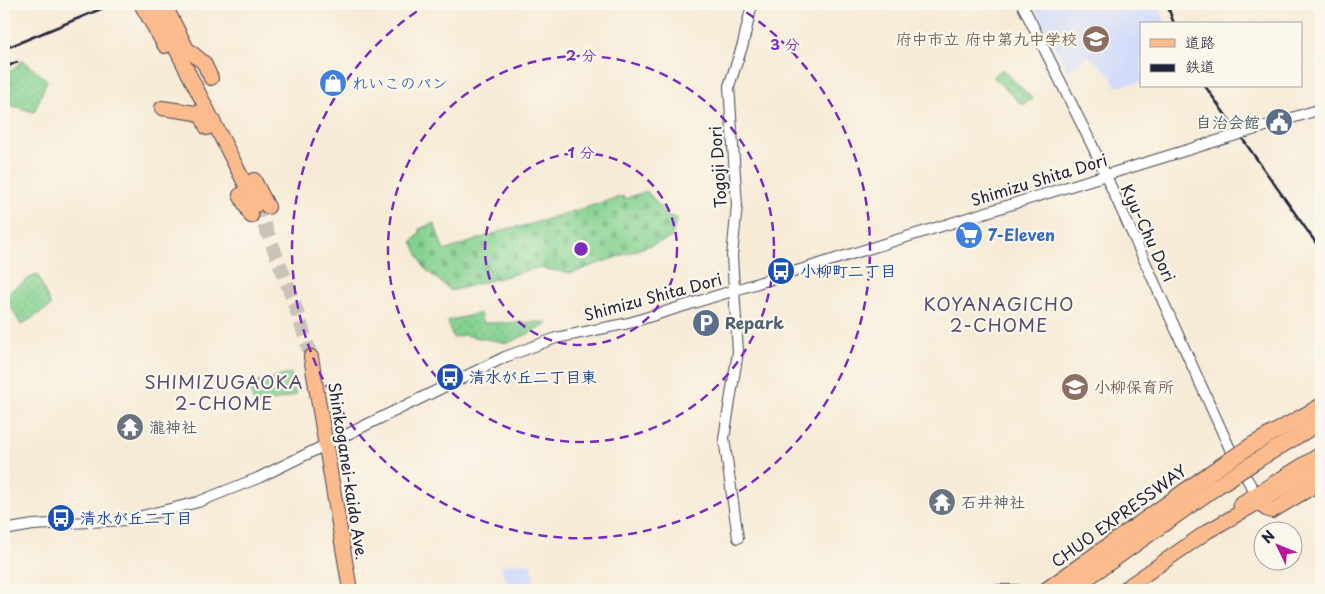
<svg xmlns="http://www.w3.org/2000/svg" width="1325" height="594" font-family="'Playpen Sans','Klee One',sans-serif">
	<defs>
		<pattern id="grass-dots" width="8" height="8" patternUnits="userSpaceOnUse" patternTransform="scale(1.25)"><rect width="8" height="8" fill="#82d08f"/><path d="M2 2h.1M6 6h.1" fill="none" stroke="#70b27c" stroke-width="1.8" stroke-linecap="round"/></pattern>
		<pattern id="cemetery-stones" width="16" height="16" patternUnits="userSpaceOnUse" patternTransform="scale(1.25)"><rect width="16" height="16" fill="#82d08f"/><path d="M2 7V4a2 2 0 0 1 4 0v3zM10 15v-3a2 2 0 0 1 4 0v3z" fill="#70b27c"/></pattern>
	</defs>
	<rect width="100%" height="100%" fill="#fbf7ec"/>
	<filter id="ink" filterUnits="userSpaceOnUse"><feTurbulence type="fractalNoise" baseFrequency=".02" numOctaves="2"/><feDisplacementMap in="SourceGraphic" scale="10" xChannelSelector="R" yChannelSelector="G"/><feConvolveMatrix kernelMatrix="1 2 1 2 8 2 1 2 1" color-interpolation-filters="sRGB"/></filter>
	<filter id="wash" filterUnits="userSpaceOnUse"><feTurbulence type="fractalNoise" baseFrequency=".0096" numOctaves="4" result="noise"/><feDisplacementMap in="SourceGraphic" scale="20" xChannelSelector="R" yChannelSelector="G"/><feGaussianBlur stdDeviation="1.12" result="paint"/><feColorMatrix in="noise" values="0 0 0 0 0 0 0 0 0 0 0 0 0 0 0 0 0 1.4 0 .05"/><feComposite in="paint" operator="in"/></filter>
	<g filter="url(#wash)">
		<rect width="100%" height="100%" fill="#f7ebd7"/>
		<g fill="#d0daf9">
			<polygon points="1033,4 1158,4 1166,24 1141,24 1141,82 1115,87 1111,75 1087,55 1068,73"/>
			<polygon points="512,563 532,564 535,590 497,590 507,582 501,568 503,565"/>
		</g>
		<g fill="url(#grass-dots)" stroke="#527965">
			<polygon points="23,60 47,80 35,111 33,112 4,103 11,91 4,87 4,77"/>
			<polygon points="1002,69 1033,99 1022,105 993,77"/>
			<polygon points="36,274 38,275 51,306 21,325 4,295"/>
			<polygon points="480,313 483,323 547,322 547,325 508,343 463,335 453,338 447,321"/>
		</g>
		<polygon fill="url(#cemetery-stones)" stroke="#527965" points="647,191 668,216 677,218 671,238 572,273 537,268 451,291 424,268 412,241 420,233 419,229 434,223 444,251 510,228 524,226 623,196 624,199"/>
		<polygon fill="#82d08f" stroke="#527965" points="291,373 296,395 255,406 248,385"/>
	</g>
	<g filter="url(#ink)">
		<g fill="none" stroke-linecap="round" stroke-linejoin="round">
			<path stroke="#ccc3b8" stroke-width="14" stroke-dasharray="14 7" stroke-linecap="butt" d="M256,205C277,255 296,304 311,357"/>
			<g stroke="#424052" stroke-width="12">
				<g id="minor">
					<polyline points="1022,4 1092,145 1230,449"/>
					<polyline points="1247,479 1259,499"/>
					<polyline points="4,530 33,525 126,520 198,502 258,478 505,357 556,338 629,323 1161,158"/>
					<polyline points="738,538 724,438 738,352 732,256 737,205 729,86 743,44 752,4"/>
					<polyline points="997,590 1016,590"/>
				</g>
			</g>
			<g stroke="#424052" stroke-width="16">
				<g id="major">
					<polyline points="141,4 165,46"/>
					<polyline points="153,4 256,205"/>
					<polyline points="164,4 187,49 204,63 211,78"/>
					<polyline points="162,108 196,113 202,117 207,128"/>
					<polyline points="254,180 268,207"/>
					<polyline points="240,195 251,216"/>
					<polyline points="311,357 350,590"/>
					<polyline points="1260,502 1266,509 1272,511 1321,482"/>
					<polyline points="1240,504 1321,454"/>
					<polyline points="1123,590 1208,531 1321,467"/>
				</g>
			</g>
			<g stroke="#424052" stroke-width="17">
				<g id="highway">
					<polyline points="1252,445 1321,406"/>
					<polyline points="1259,459 1321,422"/>
					<polyline points="1046,590 1213,471"/>
					<polyline points="1070,590 1219,485"/>
				</g>
			</g>
			<use href="#minor" stroke="#fff" stroke-width="10"/>
			<use href="#major" stroke="#fbbb8c" stroke-width="14"/>
			<use href="#highway" stroke="#fbbb8c" stroke-width="15"/>
			<g stroke="#22223b" stroke-width="2.5">
				<polyline points="1167,4 1174,24"/>
				<polyline points="4,49 113,4"/>
				<polyline points="4,68 17,62"/>
				<polyline points="1205,86 1321,250"/>
			</g>
			<g stroke="#424052" stroke-width="12" stroke-linecap="butt">
				<polyline id="minor-bridge" points="1161,158 1321,109"/>
			</g>
			<g stroke="#424052" stroke-width="17" stroke-linecap="butt">
				<g id="highway-bridge">
					<polyline points="1213,471 1252,445"/>
					<polyline points="1219,485 1259,459"/>
				</g>
			</g>
			<use href="#minor-bridge" stroke="#fff" stroke-width="10"/>
			<use href="#highway-bridge" stroke="#fbbb8c" stroke-width="15"/>
		</g>
	</g>
	<g fill="none" stroke="#7b2cbf" stroke-width="2.5" stroke-dasharray="9 6">
		<circle cx="581" cy="249" r="96"/>
		<circle cx="581" cy="249" r="193"/>
		<path d="M734 4A289 289 0 1 1 428 4"/>
	</g>
	<defs>
		<g id="school-disc" transform="scale(1.4375)"><circle r="9.5" fill="#8d6e63" stroke="#fbf7ec"/><path d="M0-5L7-2L0 1L-7-2ZM-4 1L0 2.5L4 1V4Q0 6-4 4Z" fill="#fff"/></g>
		<g id="shop-disc" transform="scale(1.4375)"><circle r="9.5" fill="#3f7fe0" stroke="#fbf7ec"/><path d="M-5-2.5h2.3a2.7 3.5 0 0 1 5.4 0H5L5.5 6h-11ZM-1.5-2.5h3a1.5 2.3 0 0 0-3 0Z" fill="#fff"/></g>
		<g id="civic-disc" transform="scale(1.4375)"><circle r="9.5" fill="#5c6f8a" stroke="#fbf7ec"/><path d="M-.6-6.5H3V-4.5H.6V-3L4-1V1h2V6H-6V1h2V-1L-.6-3ZM-1.2 2.5V6h2.4V2.5Z" fill="#fff"/></g>
		<g id="supermarket-disc" transform="scale(1.4375)"><circle r="9.5" fill="#3f7fe0" stroke="#fbf7ec"/><path d="M-6-5.5h2.5l.6 2H6L4.5 2H-2.5L-4.4-4H-6ZM-1.5 3.2a1.3 1.3 0 1 0 .1 0ZM3 3.2a1.3 1.3 0 1 0 .1 0Z" fill="#fff"/></g>
		<g id="bus-disc" transform="scale(1.4375)"><circle r="9.5" fill="#1a4fb4" stroke="#fbf7ec"/><path d="M-5-6H5V4H4V6H2V4H-2V6H-4V4H-5ZM-3.5-4V0h7V-4ZM-3.5 1.2v1.5H-2V1.2ZM2 1.2v1.5H3.5V1.2Z" fill="#fff"/></g>
		<g id="parking-disc" transform="scale(1.4375)"><circle r="9.5" fill="#5c6f8a" stroke="#fbf7ec"/><path d="M-3.5-5.5H1a3.5 3.5 0 0 1 0 7H-1V5.5H-3.5ZM-1-3.4V-.6H.8a1.4 1.4 0 0 0 0-2.8Z" fill="#fff"/></g>
		<g id="temple-disc" transform="scale(1.4375)"><circle r="9.5" fill="#6b7280" stroke="#fbf7ec"/><path d="M0-6L5-2H3V0L6.5 2.5H4V6H1.5V3h-3V6H-4V2.5H-6.5L-3 0V-2H-5Z" fill="#fff"/></g>
	</defs>
	<g fill-rule="evenodd">
		<use href="#school-disc" x="1096" y="39"/>
		<use href="#shop-disc" x="333" y="83"/>
		<use href="#civic-disc" x="1279" y="122"/>
		<use href="#supermarket-disc" x="969" y="235"/>
		<use href="#bus-disc" x="781" y="271"/>
		<use href="#parking-disc" x="706" y="323"/>
		<use href="#bus-disc" x="450" y="377"/>
		<use href="#school-disc" x="1075" y="387"/>
		<use href="#temple-disc" x="130" y="427"/>
		<use href="#temple-disc" x="942" y="502"/>
		<use href="#bus-disc" x="61" y="518"/>
	</g>
	<g text-anchor="middle" stroke-width="4.5" stroke-linejoin="round" paint-order="stroke">
		<g font-size="16" font-weight="bold" fill="#785e54" stroke="#fbf7ec" text-anchor="end">
			<text x="1077" y="45">府中市立 府中第九中学校</text>
			<text x="1094" y="393" text-anchor="start">小柳保育所</text>
		</g>
		<g font-size="16" font-weight="bold" fill="#366cbe" stroke="#fbf7ec" text-anchor="start">
			<text x="352" y="89">れいこのパン</text>
			<text x="988" y="241">7-Eleven</text>
		</g>
		<g font-size="16" font-weight="bold" fill="#4e5e75" stroke="#fbf7ec" text-anchor="end">
			<text x="1260" y="128">自治会館</text>
			<text x="725" y="329" text-anchor="start">Repark</text>
		</g>
		<g font-size="16" fill="#22223b" stroke="#fbf7ec">
			<text transform="translate(718 167) rotate(-94)" y="6">Togoji Dori</text>
			<text transform="translate(1039 180) rotate(-17)" y="6">Shimizu Shita Dori</text>
			<text transform="translate(1148 233) rotate(65)" y="6">Kyu-Chu Dori</text>
			<text transform="translate(653 297) rotate(-15)" y="6">Shimizu Shita Dori</text>
			<text transform="translate(348 471) rotate(81)" y="6">Shinkoganei-kaido Ave.</text>
			<text transform="translate(1119 516) rotate(-36)" y="6">CHUO EXPRESSWAY</text>
		</g>
		<g font-size="16" font-weight="bold" fill="#164399" stroke="#fbf7ec" text-anchor="start">
			<text x="800" y="277">小柳町二丁目</text>
			<text x="469" y="383">清水が丘二丁目東</text>
			<text x="80" y="524">清水が丘二丁目</text>
		</g>
		<g font-size="16" font-weight="bold" fill="#5b616d" stroke="#fbf7ec" text-anchor="start">
			<text x="149" y="433">瀧神社</text>
			<text x="961" y="508">石井神社</text>
		</g>
		<g font-size="18" letter-spacing="1" fill="#574b70" stroke="#fbf7ec">
			<text x="999" y="311">KOYANAGICHO<tspan x="999" dy="21">2-CHOME</tspan></text>
			<text x="224" y="389">SHIMIZUGAOKA<tspan x="224" dy="21">2-CHOME</tspan></text>
		</g>
	</g>
	<circle cx="581" cy="249" r="8" fill="#7b2cbf" stroke="#fbf7ec" stroke-width="2.5"/>
	<g font-size="15" text-anchor="middle" font-weight="bold" fill="#7b2cbf" stroke="#fbf7ec" stroke-width="4.5" stroke-linejoin="round" paint-order="stroke">
		<text x="785" y="50">3 分</text>
		<text x="581" y="61">2 分</text>
		<text x="581" y="158">1 分</text>
	</g>
	<rect width="1325" height="594" fill="none" stroke="#fbf7ec" stroke-width="20"/>
	<rect x="1140" y="22" width="162" height="65" fill="#fbf7ec" stroke="#a4a2a5"/>
	<rect x="1150" y="39" width="25" height="8" fill="#fbbb8c" stroke="#a4a2a5"/>
	<text x="1185" y="48" font-size="15" fill="#22223b">道路</text>
	<rect x="1150" y="64" width="25" height="8" fill="#22223b" stroke="#a4a2a5"/>
	<text x="1185" y="72" font-size="15" fill="#22223b">鉄道</text>
	<g transform="translate(1278 546) rotate(313)"><circle r="24" fill="#fbf7ec" stroke="#a4a2a5"/>
	<path d="M0-4L9 19L0 12L-9 19Z" fill="#b5179e"/>
	<text y="-8" font-size="14" font-weight="bold" text-anchor="middle" fill="#22223b">N</text>
	</g>
</svg>
